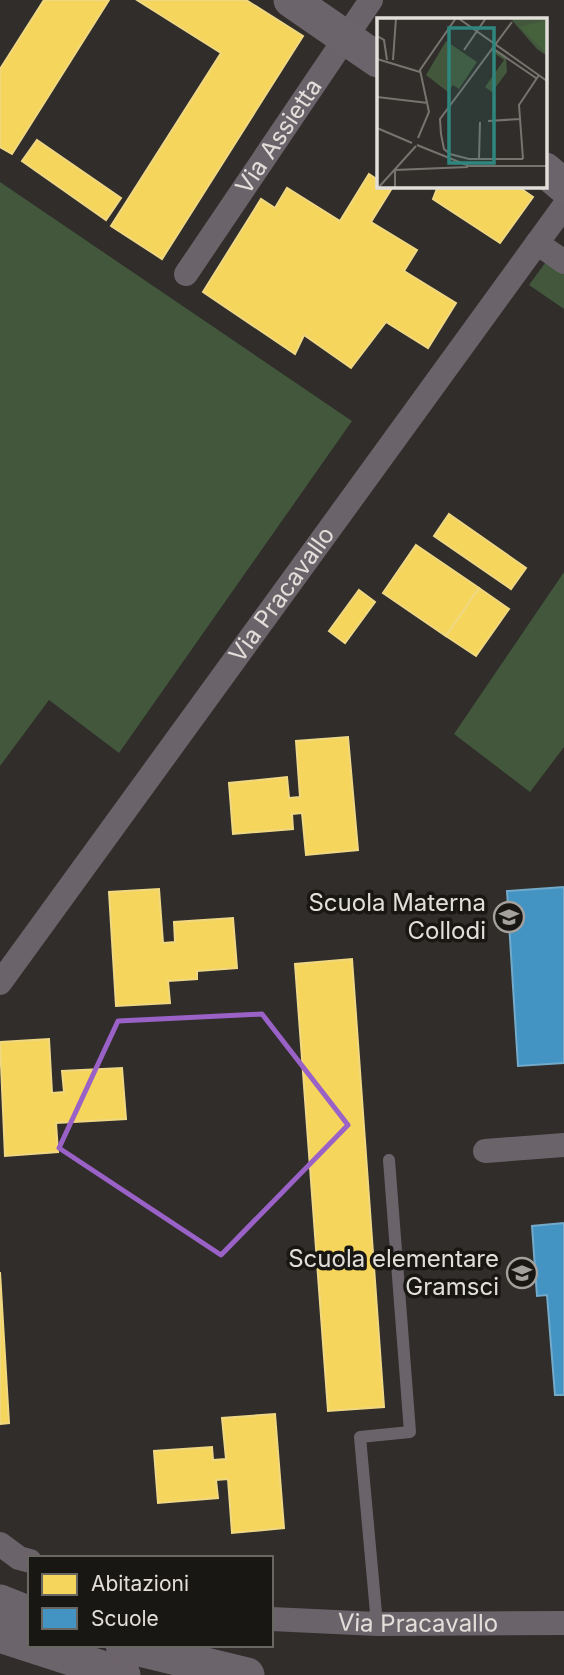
<svg xmlns="http://www.w3.org/2000/svg" width="564" height="1675" font-family="Inter,sans-serif">
	<rect width="100%" height="100%" fill="#302d2a"/>
	<g fill="#42573b">
		<polygon points="0,182 352,421 119,753 49,700 0,766"/>
		<polygon points="559,244 564,247 564,309 529,285"/>
		<polygon points="564,572 564,747 530,792 454,734"/>
	</g>
	<g fill="#f6d55c" stroke="#f0d882" stroke-width="2">
		<polygon points="44,0 109,0 12,154 0,147 0,69"/>
		<polygon points="137,0 246,0 303,36 162,259 111,226 221,53"/>
		<polygon points="37,140 121,198 106,220 22,161"/>
		<polygon points="369,174 378,180 378,186 392,188 371,222 417,250 404,271 456,303 428,348 386,322 351,368 304,335 295,354 203,292 261,199 275,208 287,188 340,221"/>
		<polygon points="438,186 517,186 533,197 500,243 433,199"/>
		<polygon points="449,514 526,568 511,589 434,536"/>
		<polygon points="416,545 479,588 446,636 383,593"/>
		<polygon points="479,588 509,609 476,656 446,636"/>
		<polygon points="359,590 375,602 345,643 329,631"/>
		<polygon points="348,737 358,850 306,855 302,813 292,814 293,829 233,834 229,783 287,777 289,798 300,797 296,741"/>
		<polygon points="159,889 163,943 175,942 174,922 233,918 237,968 197,971 197,979 168,981 170,1003 116,1006 109,892"/>
		<polygon points="352,959 384,1407 328,1411 295,964"/>
		<polygon points="49,1039 52,1093 64,1092 62,1071 122,1068 126,1119 56,1123 58,1152 5,1156 0,1042"/>
		<polygon points="0,1272 9,1423 0,1424"/>
		<polygon points="275,1414 284,1528 232,1533 228,1479 216,1480 218,1498 158,1503 154,1451 212,1447 213,1460 226,1459 222,1418"/>
	</g>
	<g fill="#4393c3" stroke="#73aaca" stroke-width="2">
		<polygon points="564,887 564,1063 518,1066 507,891"/>
		<polygon points="564,1223 564,1395 555,1395 547,1295 537,1296 532,1226"/>
	</g>
	<g fill="none" stroke-linecap="round" stroke-linejoin="round">
		<polyline stroke="#6b636a" stroke-width="12" points="377,1624 360,1437 410,1432 389,1160"/>
		<g stroke="#6b636a" stroke-width="24">
			<polyline points="537,243 564,262"/>
			<path id="s1" d="M186,274L371,0"/>
			<path id="s2" d="M0,983L564,206"/>
			<polyline points="485,1151 564,1145"/>
			<polyline points="0,1544 19,1558 30,1561"/>
			<path id="s3" d="M271,1619L377,1624L564,1623"/>
		</g>
		<g stroke="#6c646b" stroke-width="35">
			<polyline points="291,0 378,60"/>
			<polyline points="545,170 564,186"/>
			<polyline points="0,1602 30,1614"/>
			<polyline points="0,1635 123,1675"/>
			<polyline points="123,1645 247,1675"/>
		</g>
	</g>
	<path fill="none" stroke="#9a61c7" stroke-width="5" stroke-linejoin="round" d="M262,1014L348,1125L221,1255L59,1148L118,1021Z"/>
	<defs>
		<g id="school-ring" transform="scale(1.575)"><circle r="9.5" fill="#191713" stroke="#a4a09c" stroke-width="1.5"/><path d="M0-5L7-2L0 1L-7-2ZM-4 1L0 2.5L4 1V4Q0 6-4 4Z" fill="#a4a09c"/></g>
	</defs>
	<g fill-rule="evenodd">
		<use href="#school-ring" x="509" y="917"/>
		<use href="#school-ring" x="522" y="1273"/>
	</g>
	<g text-anchor="middle" stroke-width="7" stroke-linejoin="round" paint-order="stroke">
		<g font-size="24" fill="#e2ded9" stroke="#191713">
			<text dy="8" stroke="none"><textPath href="#s1" startOffset="166">Via Assietta</textPath></text>
			<text dy="8" stroke="none"><textPath href="#s2" startOffset="480">Via Pracavallo</textPath></text>
			<text dy="8" stroke="none"><textPath href="#s3" startOffset="147">Via Pracavallo</textPath></text>
		</g>
		<g font-size="24" fill="#e2ded9" stroke="#191713" text-anchor="end">
			<text x="486" y="911">Scuola Materna<tspan x="486" dy="28">Collodi</tspan></text>
			<text x="499" y="1267">Scuola elementare<tspan x="499" dy="28">Gramsci</tspan></text>
		</g>
	</g>
	<g transform="translate(377 18)">
		<rect width="170" height="170" fill="#302d2a"/>
		<path d="M133,0H170V38L160,31ZM69,23L100,44L82,71L76,67L71,74L49,57ZM117,30L129,38L130,54L115,74L108,69L127,42L114,33Z" fill="#42573b"/>
		<path d="M170,2V36L143,9Z" fill="#46623d"/>
		<path fill="none" stroke="#777470" stroke-width="2" d="M81,0L170,63M135,4L63,101L64,116L67,131L73,136L92,141H146M0,18L7,22L10,42M115,30L159,60M87,32L109,0M0,41L43,54M16,42L19,0M0,79L51,85M111,103L143,101M0,110L35,125M41,120L52,94L43,52L79,0M40,127L92,148H170M102,141L103,104M146,141L142,87L162,57M1,170L39,128M18,170V152L91,149"/>
		<path fill="#2f867e" fill-opacity="0.15" stroke="#2f867e" stroke-width="3.5" d="M72,10H117V145H72Z"/>
		<rect width="170" height="170" fill="none" stroke="#e2ded9" stroke-width="3.5"/>
	</g>
	<rect x="28" y="1556" width="245" height="91" fill="#191713" stroke="#696762" stroke-width="2"/>
	<rect x="42" y="1574" width="35" height="21" fill="#f6d55c" stroke="#696762" stroke-width="2"/>
	<text x="91" y="1591" font-size="21" fill="#e2ded9">Abitazioni</text>
	<rect x="42" y="1608" width="35" height="21" fill="#4393c3" stroke="#696762" stroke-width="2"/>
	<text x="91" y="1626" font-size="21" fill="#e2ded9">Scuole</text>
</svg>
